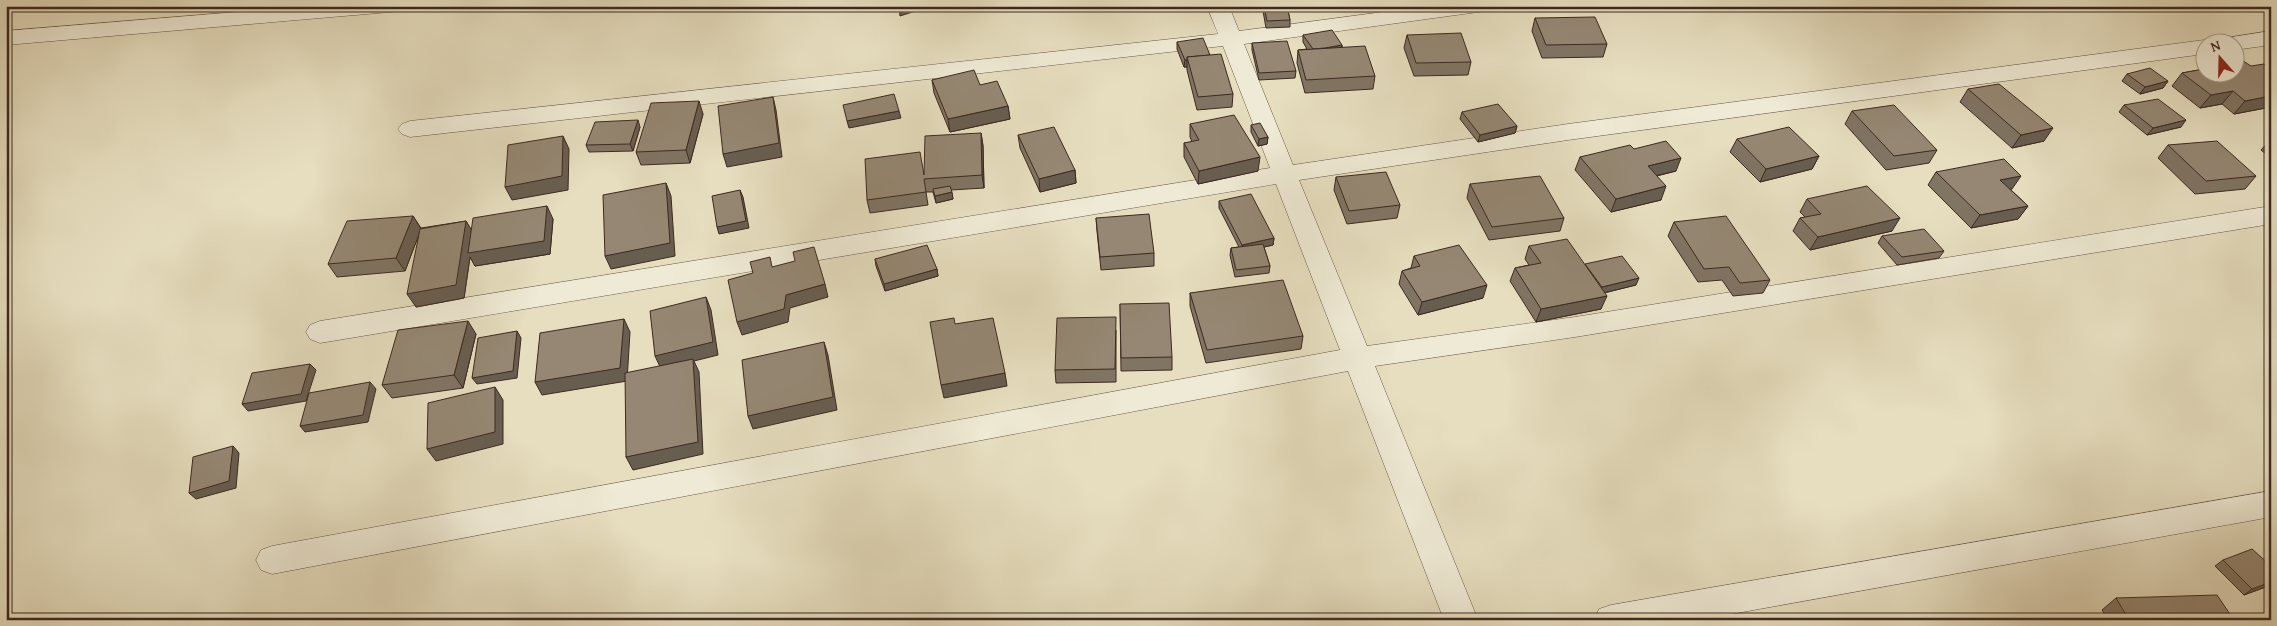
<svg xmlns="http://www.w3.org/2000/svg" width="2277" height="626" font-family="'Gentium Book Plus',serif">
	<rect width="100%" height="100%" fill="#e6debf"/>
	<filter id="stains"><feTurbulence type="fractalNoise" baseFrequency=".004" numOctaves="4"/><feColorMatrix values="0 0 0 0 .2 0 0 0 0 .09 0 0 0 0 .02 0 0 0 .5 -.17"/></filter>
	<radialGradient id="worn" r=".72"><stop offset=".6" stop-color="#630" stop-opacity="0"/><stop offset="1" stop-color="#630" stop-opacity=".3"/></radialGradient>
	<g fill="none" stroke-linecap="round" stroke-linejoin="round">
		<g stroke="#675648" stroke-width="1">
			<g id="minor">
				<polygon points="310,6 401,6 398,11 390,12 6,45 6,31"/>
				<polygon points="1207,6 1229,6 1239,31 1428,6 1489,6 1486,11 1478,12 1244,44 1293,165 1568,124 2204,40 2212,42 2204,42 2204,54 1568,140 1299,180 1367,346 1575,317 2271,206 2271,224 1575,337 1375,366 1478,620 1444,620 1348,371 272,574 261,570 256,560 261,550 272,546 1340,350 1276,184 320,343 310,339 306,332 310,325 320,321 1270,168 1223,46 410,137 402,134 398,129 402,124 410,121 1218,34"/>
				<polygon points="2271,31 2271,45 2234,50 2234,42 2223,42 2226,38"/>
				<polygon points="2271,491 2271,517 1698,620 1594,620 1599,609 1611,605"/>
			</g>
		</g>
		<use href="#minor" fill="#efead5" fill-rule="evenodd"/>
	</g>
	<g fill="#807463" stroke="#3d2920">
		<polygon points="1264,6 1287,6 1290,20 1290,27 1266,28 1263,11"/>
		<polygon points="1535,18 1607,44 1603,57 1542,58 1532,31"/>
		<polygon points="1303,35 1342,45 1342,47 1375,76 1373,89 1305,93 1297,63 1298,50 1307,49 1303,42"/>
		<polygon points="1407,35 1471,62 1468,75 1414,76 1404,48"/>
		<polygon points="1177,42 1210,55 1233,94 1232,107 1197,110 1187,70 1187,67 1184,67 1177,49"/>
		<polygon points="1252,43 1296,71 1295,78 1259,80 1252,50"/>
		<polygon points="2204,69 2271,107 2234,114 2222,104 2200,108 2172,86 2182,73"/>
		<polygon points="2127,74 2168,81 2163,88 2140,94 2122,81"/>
		<polygon points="932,80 980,85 1008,106 1010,119 950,132 934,93"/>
		<polygon points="1968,89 2044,141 2012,148 1960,102"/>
		<polygon points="2124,105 2181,127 2147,135 2119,112"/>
		<polygon points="1852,111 1937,150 1929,163 1886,170 1845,124"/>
		<polygon points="1462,112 1517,126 1515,133 1478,142 1460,119"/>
		<polygon points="703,114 690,163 641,165 636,152"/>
		<polygon points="1190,124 1258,171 1198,184 1184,157 1184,143 1192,142 1190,137"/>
		<polygon points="1251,125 1268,137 1267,144 1258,146 1251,132"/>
		<polygon points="640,127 633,151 589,152 586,145"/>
		<polygon points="981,133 983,146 984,188 951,190 953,199 936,203 933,192 926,192 928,205 870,213 867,200 924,175"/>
		<polygon points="1018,135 1075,170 1076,183 1040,192 1020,148"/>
		<polygon points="1737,139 1819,156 1812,169 1760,182 1730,152"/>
		<polygon points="2271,139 2271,158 2261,150"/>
		<polygon points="2168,145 2256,176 2245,189 2195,194 2158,158"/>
		<polygon points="1634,149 1676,171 1657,176 1661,200 1611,212 1575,170 1580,157"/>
		<polygon points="1936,172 2012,189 2010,189 2028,206 2018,219 1971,228 1928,185"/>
		<polygon points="1336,177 1400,205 1397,218 1347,224 1334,190"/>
		<polygon points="1470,184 1564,218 1560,231 1489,240 1467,198"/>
		<polygon points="1807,199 1892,231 1810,250 1793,231 1800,218 1805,217 1800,212"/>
		<polygon points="1219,201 1274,238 1273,245 1264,247 1270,266 1269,273 1235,277 1230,255 1231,248 1239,247 1219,208"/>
		<polygon points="413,216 421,228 466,221 471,230 553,219 550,254 475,266 470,257 464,298 416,307 418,237 405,271 337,277 328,264"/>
		<polygon points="1096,218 1154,253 1154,266 1101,270 1097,231"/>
		<polygon points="1674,222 1770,280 1763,293 1733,296 1722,280 1698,282 1668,236"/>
		<polygon points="1882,236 1944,251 1939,258 1897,265 1878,243"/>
		<polygon points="1529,246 1585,265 1636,285 1604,293 1601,309 1536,322 1510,281 1515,268 1529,265 1525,259"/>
		<polygon points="1414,256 1483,298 1418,315 1399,284 1402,271 1411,268"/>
		<polygon points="875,259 937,269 938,276 885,291 876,266"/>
		<polygon points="1190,293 1303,336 1301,349 1206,363 1190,306"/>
		<polygon points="1120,304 1172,357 1172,370 1121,371"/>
		<polygon points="1116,330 1116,382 1056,383 1055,370"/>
		<polygon points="476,334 463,388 392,398 382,385"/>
		<polygon points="2271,558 2271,585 2244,595 2215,566 2223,560 2266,562"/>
		<polygon points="2116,598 2234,620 2108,620 2102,610"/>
	</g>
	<g fill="#685e50" stroke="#3d2920">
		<polygon points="899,6 931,6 900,16"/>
		<polygon points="1342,45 1341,52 1314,50"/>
		<polygon points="1185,60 1187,60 1187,67 1184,67"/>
		<polygon points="2168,81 2163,88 2140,94 2145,87"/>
		<polygon points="2233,91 2222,104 2200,108 2211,95"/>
		<polygon points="2271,96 2271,107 2234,114 2245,101"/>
		<polygon points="773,97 776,110 782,157 727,167 723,154"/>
		<polygon points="699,101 703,114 690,163 686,150"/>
		<polygon points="1008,106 1010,119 950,132 948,119"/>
		<polygon points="899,111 901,118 849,128 847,121"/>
		<polygon points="638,120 640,127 633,151 630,144"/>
		<polygon points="2186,120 2181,127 2147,135 2153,128"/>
		<polygon points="1517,126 1515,133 1478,142 1480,135"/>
		<polygon points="2053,128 2044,141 2012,148 2021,135"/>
		<polygon points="981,133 983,146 984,188 982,175"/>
		<polygon points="563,136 569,149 568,190 512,200 505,187"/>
		<polygon points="1268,137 1267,144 1258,146 1259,139"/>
		<polygon points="1819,156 1812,169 1760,182 1766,169"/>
		<polygon points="1260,157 1258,171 1198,184 1199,171"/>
		<polygon points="1681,158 1676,171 1642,179 1648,166"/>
		<polygon points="1075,170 1076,183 1040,192 1039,179"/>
		<polygon points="2021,176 2012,189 1991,193 2000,180"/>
		<polygon points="666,183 671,196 675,256 611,269 605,256"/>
		<polygon points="1666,186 1661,200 1611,212 1616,199"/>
		<polygon points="740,190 743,197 749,228 719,234 717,227"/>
		<polygon points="952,192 953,199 936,203 935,196"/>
		<polygon points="547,206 553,219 550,254 475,266 470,257 464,298 416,307 407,294 466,221 474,234"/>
		<polygon points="2028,206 2018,219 1971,228 1980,215"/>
		<polygon points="413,216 421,229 405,271 396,258"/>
		<polygon points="1900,218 1892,231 1810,250 1818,237"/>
		<polygon points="1274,238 1273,245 1241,252 1242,245"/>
		<polygon points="937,269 938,276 885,291 884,284"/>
		<polygon points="1639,278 1636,285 1599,294 1602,287"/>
		<polygon points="825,284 828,297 790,308 788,322 742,335 737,322 786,295"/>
		<polygon points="1487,285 1483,298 1418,315 1422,302"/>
		<polygon points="1607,296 1601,309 1536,322 1541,309"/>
		<polygon points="706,297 711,310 718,355 694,361 699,372 703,454 633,470 626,457 661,369 655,356"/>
		<polygon points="624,319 630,332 627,381 542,395 535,382"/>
		<polygon points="468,321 476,334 463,388 454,375"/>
		<polygon points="517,331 521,338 517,378 477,384 472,378"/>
		<polygon points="824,342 828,355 837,410 753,429 748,416"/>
		<polygon points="310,364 316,370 306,401 248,411 242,404"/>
		<polygon points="1005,373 1007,386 944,398 941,385"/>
		<polygon points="370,382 376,389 368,422 305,432 300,426"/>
		<polygon points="495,387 503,400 503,444 436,461 427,449"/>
		<polygon points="233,446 239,453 236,488 196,499 189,493"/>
		<polygon points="2271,582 2271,585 2244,595 2252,589"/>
	</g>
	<g fill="#958773" stroke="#3d2920">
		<polygon points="1264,6 1287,6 1290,20 1267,21"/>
		<polygon points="1595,17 1607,44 1546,45 1535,18"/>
		<polygon points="1332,30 1342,45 1325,48 1313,49 1303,35"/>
		<polygon points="1461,33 1471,62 1416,63 1407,35"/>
		<polygon points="1203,38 1210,55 1187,57 1187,60 1185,60 1177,42"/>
		<polygon points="1287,41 1296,71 1259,73 1252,43"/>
		<polygon points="1365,46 1375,76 1306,80 1298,50"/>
		<polygon points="1221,54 1233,94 1198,97 1187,57"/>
		<polygon points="2234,55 2251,66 2264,64 2271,69 2271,96 2245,101 2233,91 2211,95 2182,73 2204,69 2204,72 2234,72"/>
		<polygon points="2150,68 2168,81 2145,87 2127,74"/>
		<polygon points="974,70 980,85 997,81 1008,106 948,119 932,80"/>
		<polygon points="1999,84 2053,128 2021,135 1968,89"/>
		<polygon points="894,94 899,111 847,121 843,105"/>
		<polygon points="773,97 779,143 723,154 718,106"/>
		<polygon points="2158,99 2186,120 2153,128 2124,105"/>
		<polygon points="699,101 686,150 636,152 651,103"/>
		<polygon points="1498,104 1517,126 1480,135 1462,112"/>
		<polygon points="1894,105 1937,150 1894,156 1852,111"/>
		<polygon points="1234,115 1260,157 1199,171 1184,143 1199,140 1190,124"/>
		<polygon points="638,120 630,144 586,145 595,122"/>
		<polygon points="1260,123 1268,137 1259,139 1251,125"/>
		<polygon points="1054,127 1075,170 1039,179 1018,135"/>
		<polygon points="1789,127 1819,156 1766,169 1737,139"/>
		<polygon points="981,133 982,175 924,179 926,192 867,200 865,159 920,152 924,175 925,136"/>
		<polygon points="563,136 562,176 505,187 508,145"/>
		<polygon points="1666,141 1681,158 1648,166 1666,186 1616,199 1580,157 1630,145 1634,149"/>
		<polygon points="2217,141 2256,176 2206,181 2168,145"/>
		<polygon points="2004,159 2021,176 2000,180 2028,206 1980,215 1936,172"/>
		<polygon points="1386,172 1400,205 1349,211 1336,177"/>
		<polygon points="1540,176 1564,218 1492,227 1470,184"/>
		<polygon points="666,183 670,243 605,256 603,195"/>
		<polygon points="950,186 952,192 935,196 933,189"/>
		<polygon points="1867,186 1900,218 1818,237 1800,218 1821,214 1807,199"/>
		<polygon points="740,190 746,221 717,227 712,196"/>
		<polygon points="1251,194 1274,238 1242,245 1219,201"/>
		<polygon points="547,206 544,241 468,253 473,218"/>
		<polygon points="1149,214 1154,253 1100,257 1096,218"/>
		<polygon points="413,216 396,258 328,264 347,221"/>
		<polygon points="1726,216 1770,280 1740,283 1729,267 1704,269 1674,222"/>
		<polygon points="466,221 456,285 407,294 420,229"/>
		<polygon points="1924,229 1944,251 1902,257 1882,236"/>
		<polygon points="1567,239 1607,296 1541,309 1515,268 1541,263 1529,246"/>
		<polygon points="1263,244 1270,266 1236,270 1231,248"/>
		<polygon points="927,245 937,269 884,284 875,259"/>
		<polygon points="1459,245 1487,285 1422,302 1402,271 1420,266 1414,256"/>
		<polygon points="814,247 825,284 786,295 784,309 737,322 728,280 753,273 750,262 770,257 772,267 795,261 793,252"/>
		<polygon points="1622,256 1639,278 1602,287 1585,264"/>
		<polygon points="1283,280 1303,336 1207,350 1190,293"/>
		<polygon points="706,297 713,342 655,356 650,311"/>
		<polygon points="1169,303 1172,357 1121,358 1120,304"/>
		<polygon points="1116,317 1115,369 1055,370 1057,318"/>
		<polygon points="954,318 955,324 993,318 1005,373 941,385 930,322"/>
		<polygon points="624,319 620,368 535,382 540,333"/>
		<polygon points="468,321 454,375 382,385 398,330"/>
		<polygon points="517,331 513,371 472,378 478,338"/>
		<polygon points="824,342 833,397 748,416 742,360"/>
		<polygon points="693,359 698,442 626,457 625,373"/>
		<polygon points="310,364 301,394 242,404 252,373"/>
		<polygon points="370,382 363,415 300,426 309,393"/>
		<polygon points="495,387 495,432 427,449 428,403"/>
		<polygon points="233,446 229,481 189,493 193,457"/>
		<polygon points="2252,549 2271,566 2271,582 2252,589 2223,560"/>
		<polygon points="2217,595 2234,620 2129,620 2116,598"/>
	</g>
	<rect width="2277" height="626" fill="none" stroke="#e6debf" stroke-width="25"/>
	<rect x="8" y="8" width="2262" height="611" fill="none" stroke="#3d2920" stroke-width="2.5"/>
	<rect x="12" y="12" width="2252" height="601" fill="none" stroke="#3d2920"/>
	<g transform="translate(2220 58) rotate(340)"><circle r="24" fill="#efead5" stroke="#a89d8d"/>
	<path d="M0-4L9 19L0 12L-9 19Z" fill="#8f2418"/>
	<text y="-8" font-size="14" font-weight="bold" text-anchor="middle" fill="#3d2920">N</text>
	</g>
	<rect width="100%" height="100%" filter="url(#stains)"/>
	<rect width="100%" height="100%" fill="url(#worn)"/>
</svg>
